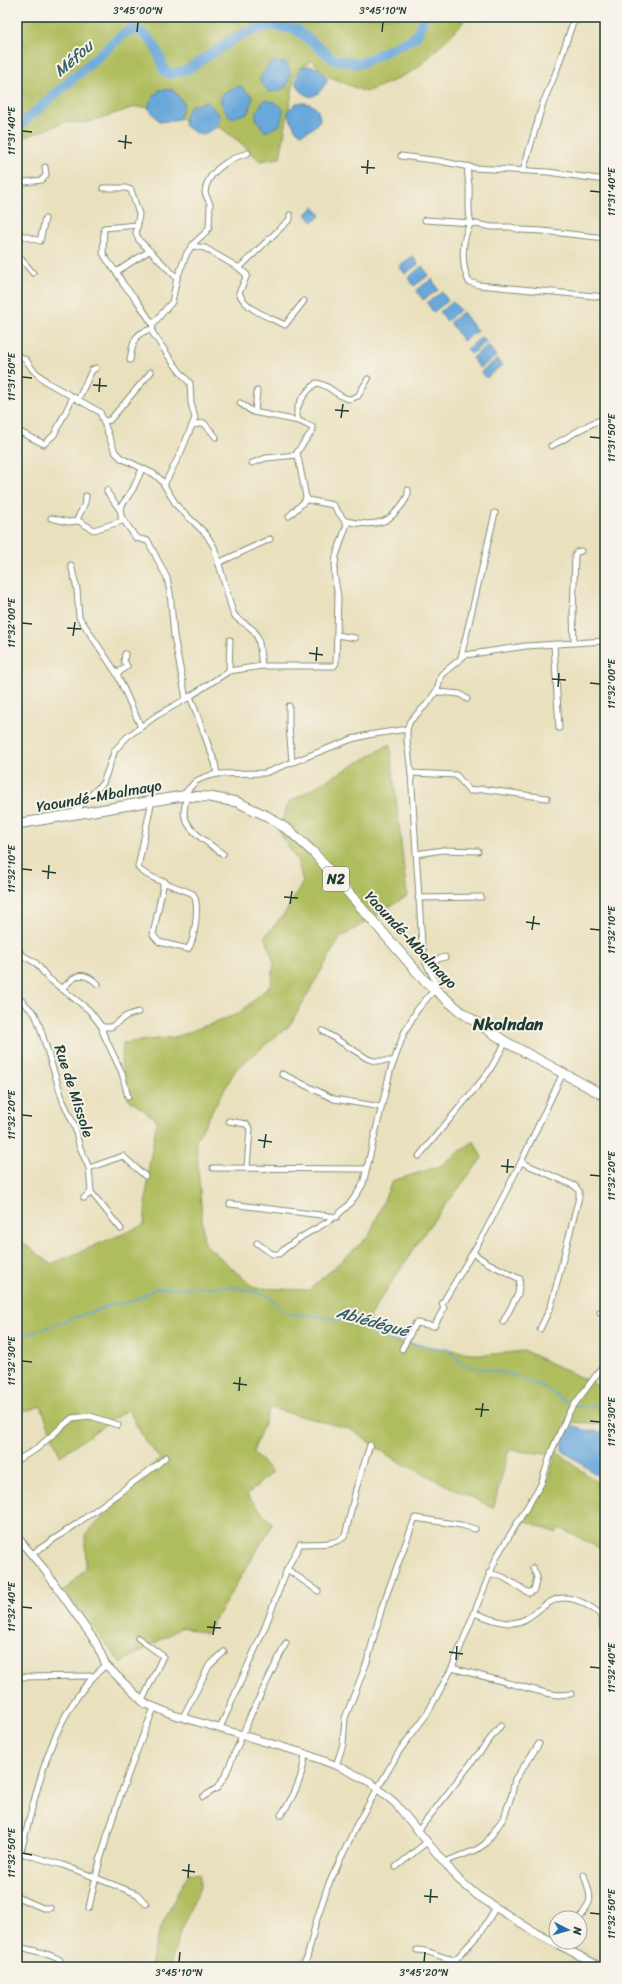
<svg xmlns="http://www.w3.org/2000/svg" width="622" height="1984" font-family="Sriracha,sans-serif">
	<rect width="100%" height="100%" fill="#f7f3e8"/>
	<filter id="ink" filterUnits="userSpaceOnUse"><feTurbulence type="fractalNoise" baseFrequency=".025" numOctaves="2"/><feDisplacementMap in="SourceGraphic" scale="8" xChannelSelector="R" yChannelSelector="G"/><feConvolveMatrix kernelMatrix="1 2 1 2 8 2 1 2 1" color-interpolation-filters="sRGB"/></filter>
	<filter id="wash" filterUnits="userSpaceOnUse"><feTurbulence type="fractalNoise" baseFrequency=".012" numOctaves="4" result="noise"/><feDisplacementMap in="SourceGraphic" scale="16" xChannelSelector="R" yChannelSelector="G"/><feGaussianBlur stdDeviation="0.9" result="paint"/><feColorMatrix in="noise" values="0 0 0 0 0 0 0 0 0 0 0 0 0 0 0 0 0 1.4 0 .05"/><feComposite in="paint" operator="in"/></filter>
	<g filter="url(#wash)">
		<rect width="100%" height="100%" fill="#e9e0bd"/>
		<g fill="#b0bd5f" stroke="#687d4a">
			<polygon points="17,17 466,17 461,25 418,68 389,83 365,92 328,76 311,60 295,75 280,158 260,161 241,143 221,128 184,120 161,108 135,107 85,123 66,122 17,140"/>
			<polygon points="390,744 407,896 340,938 290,1025 236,1069 196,1140 204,1243 254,1288 309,1290 369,1236 392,1181 440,1166 474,1141 482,1158 427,1229 369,1317 378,1338 482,1355 525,1351 605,1389 605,1424 569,1422 557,1451 605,1489 605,1551 560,1528 556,1533 524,1520 542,1495 556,1455 509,1450 493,1508 395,1460 350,1429 270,1408 253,1452 272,1472 247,1495 273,1524 206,1634 182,1627 121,1663 64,1591 86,1568 85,1535 160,1459 145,1441 128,1409 60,1456 41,1406 17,1414 17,1238 51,1264 144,1225 149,1167 157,1120 128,1099 121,1062 123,1043 175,1037 238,1014 271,985 274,963 265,936 285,913 303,882 298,862 278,830 289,802"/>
			<path d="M189,1873L200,1874V1887L179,1936L170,1967H150C155,1934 172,1902 189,1873Z"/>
		</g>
		<g fill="#69a8db" stroke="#447288">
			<path d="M274,62L287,63C292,72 290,78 286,87L278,91L269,92L259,80L269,64Z"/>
			<path d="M309,66L318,68L328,79C319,97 308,105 296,83L300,68Z"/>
			<path d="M241,86C245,92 250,93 253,98L248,113L231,118C215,98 217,92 241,86Z"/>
			<polygon points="172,89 184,103 179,119 160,122 149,109 149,103 159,90"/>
			<polygon points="264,100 274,102 282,107 283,111 280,125 265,132 256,119 256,113"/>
			<path d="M206,101L220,116L217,127C199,137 201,137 184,125L185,115L192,104L198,105Z"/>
			<path d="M296,103C310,102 319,105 320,120L312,129L301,134L295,129L287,112Z"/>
			<polygon points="314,207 321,215 312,222 306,214"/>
			<polygon points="413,256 418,264 405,274 399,266"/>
			<polygon points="422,266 429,275 414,286 408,278"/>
			<polygon points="432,279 438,290 423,300 416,290"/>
			<polygon points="442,292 448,301 433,312 427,303"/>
			<polygon points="453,302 460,310 447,321 440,312"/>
			<polygon points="463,312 477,331 463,341 450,322"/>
			<polygon points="482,337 486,342 471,354 467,349"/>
			<polygon points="488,345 496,356 480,368 472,358"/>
			<polygon points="497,359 502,365 486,378 481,372"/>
			<path d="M569,1425C576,1425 579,1428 585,1430C592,1432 598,1431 605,1432V1481L562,1450L566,1429Z"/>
		</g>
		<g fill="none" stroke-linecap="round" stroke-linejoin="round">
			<g stroke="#69a8db" stroke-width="1.5">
				<polyline points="17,1338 108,1306 133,1301 157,1288 236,1287 266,1295 287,1314 317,1316 350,1322 386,1339 403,1342"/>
				<polyline points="407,1343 449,1350 463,1365 507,1373 544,1387 564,1401 580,1407 605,1406"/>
			</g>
			<path stroke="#69a8db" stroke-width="10" d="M17,128L122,35L133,29C153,35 159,52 164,71L170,74L187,70L240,35L271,25L297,30L333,59L359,64L416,37L424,17"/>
		</g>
	</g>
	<g filter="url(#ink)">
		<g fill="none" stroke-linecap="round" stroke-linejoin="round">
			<g stroke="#848e78" stroke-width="7">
				<g id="street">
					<polyline points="401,156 440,161 474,168 548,172 605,180"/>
					<path d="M468,166C467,174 468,178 469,185C470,198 467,210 471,223C461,239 461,265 469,282L479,285L605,297"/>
					<polyline points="523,171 543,103 556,72 572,25 578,17"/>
					<polyline points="17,183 42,180 46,175 45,167"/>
					<polyline points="103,188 126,188 131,190 139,214 136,233 139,240 177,278"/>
					<polyline points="425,220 471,223 492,227 511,227 521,230 543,231 605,238"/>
					<polyline points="138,225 104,228 103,253 105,257 119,276 123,284 136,299 153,325"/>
					<polyline points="17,234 40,241 45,219"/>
					<polyline points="192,246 205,248 239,268 290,219 290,215"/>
					<polyline points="17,254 33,273"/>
					<path d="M239,268L247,275L239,293C247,311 269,317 285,325L304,301"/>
					<polyline points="116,272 149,251"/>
					<path d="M17,355L26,360L33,370L48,383L100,412L115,452L121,458L154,474L161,480L177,506L206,534L214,547L233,613C238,622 245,622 252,629C261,636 260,656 262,666"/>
					<path d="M130,360C133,343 133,333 152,329"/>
					<polyline points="78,400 92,370 96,368"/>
					<polyline points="240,403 253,412 299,421"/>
					<polyline points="255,412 257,391"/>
					<polyline points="105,421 110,420 151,372"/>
					<polyline points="193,425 204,423 216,437"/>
					<polyline points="22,433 44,444 54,435 73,397"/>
					<path d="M551,446C569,438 586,423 605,419"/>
					<polyline points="252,463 266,458 297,455"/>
					<path d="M164,485L181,452L195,418L191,403L190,383C175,368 165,350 152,332L153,324L172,302L177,278L187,253L194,243L205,233L209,228L210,204L205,193C206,172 230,158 248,153"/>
					<polyline points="107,490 107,492 120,510"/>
					<path d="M86,496C86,506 80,511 77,520L94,530L122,521L120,508L133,489L142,469"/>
					<polyline points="289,516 305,501 306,497"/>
					<polyline points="51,518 68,522 78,521"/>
					<polyline points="123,519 136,538 148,541 167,578 170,592 174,636 186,699"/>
					<path d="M346,521C357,524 374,525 384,521C392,518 410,499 408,490"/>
					<polyline points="218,563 270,539"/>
					<polyline points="71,565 77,589 79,617 117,674"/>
					<polyline points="337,635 355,638"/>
					<polyline points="574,643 573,614 575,555 577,552 581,551"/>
					<polyline points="554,645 559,728"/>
					<polyline points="125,654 124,661 127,666 117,674 141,727"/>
					<polyline points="461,657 495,513"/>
					<polyline points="229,671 230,640"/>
					<polyline points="437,690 439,692 460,694 467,699"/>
					<polyline points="190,696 215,763 217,774"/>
					<polyline points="289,706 289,727 292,761"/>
					<polyline points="411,773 456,775 470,791 483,789 547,798"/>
					<polyline points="605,786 603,801 605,802"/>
					<polyline points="182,796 196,781 205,777 217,774 265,773 352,739 368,735 407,729"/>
					<path d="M186,797C186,802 184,808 184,813C186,831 210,844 223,854"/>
					<path d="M152,800L138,867C141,876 183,889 193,894C200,903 195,940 188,949L159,942L153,935L164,881"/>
					<path d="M72,814L103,783L115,750L127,737L156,716L186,699L229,671L262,666H334L336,663L338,597L334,573L336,556L347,524L333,505L308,500L306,497L297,452L313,430L312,427L299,421C291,408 307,391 316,383C330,384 337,398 350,399L358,396L368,379"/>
					<polyline points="416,854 443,850 478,851"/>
					<polyline points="418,898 481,897"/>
					<polyline points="17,948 22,955 36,963 48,978 89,1010 102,1027 111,1027 126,1016 138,1012"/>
					<polyline points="426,963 445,957"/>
					<path d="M62,989C76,974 82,970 98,984"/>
					<polyline points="17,996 35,1014 39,1024 63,1101 75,1127 79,1145 89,1168 91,1192 84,1198"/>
					<polyline points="102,1027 103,1033 122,1073 128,1097"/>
					<polyline points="323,1031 368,1059 374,1061 394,1061"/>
					<polyline points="282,1074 334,1099 381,1107"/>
					<polyline points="229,1121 246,1124 250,1129 247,1167"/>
					<polyline points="419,1156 488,1073 506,1042"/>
					<polyline points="521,1162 575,1186 579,1191 579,1197 551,1306 540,1329"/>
					<polyline points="89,1168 123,1156 145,1176"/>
					<polyline points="213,1168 367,1169"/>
					<polyline points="91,1192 121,1229"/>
					<polyline points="230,1204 337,1217"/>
					<path d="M257,1243L272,1254H279C310,1224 339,1228 363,1184L390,1072L404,1033L417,1010L435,989V981L426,963L422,945L411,773L407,740V729L410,721L428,703L437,690L441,675L465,655L526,646L605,641"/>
					<polyline points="473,1253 486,1262 520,1279 518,1294 503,1322"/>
					<polyline points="600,1312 605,1311"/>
					<polyline points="402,1349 416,1323 434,1326 444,1308 442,1304 485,1232 521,1162 563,1073"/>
					<polyline points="17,1460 35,1450 72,1418 90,1416 118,1425"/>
					<polyline points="32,1554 78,1523 157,1465 166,1457"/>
					<polyline points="287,1569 318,1591"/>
					<polyline points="489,1573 503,1577 529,1593 534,1590 537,1577 533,1568"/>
					<path d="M473,1613C485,1616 499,1624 512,1623C539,1622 548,1582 587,1605C601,1613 601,1614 603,1628"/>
					<polyline points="138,1638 163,1656 142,1701"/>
					<polyline points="452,1668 546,1693 558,1695 571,1694"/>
					<polyline points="17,1677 93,1676"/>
					<polyline points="183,1717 209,1666 224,1652"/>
					<path d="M220,1728L265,1627L287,1569L300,1544C314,1543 336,1546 345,1536L356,1489L370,1445"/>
					<polyline points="336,1766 343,1744 345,1718 367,1662 382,1607 415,1518 461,1525 475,1529"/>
					<polyline points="203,1797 217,1788 225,1776 252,1712 286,1643"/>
					<path d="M281,1815C294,1797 303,1777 305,1754"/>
					<polyline points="418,1831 501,1725"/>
					<polyline points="21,1853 63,1865 137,1894 146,1904"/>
					<polyline points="444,1862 476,1850 485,1844 491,1836 504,1817 512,1794 515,1779 539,1744"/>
					<path d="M17,1866C37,1796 47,1715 106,1665"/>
					<polyline points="396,1867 427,1842"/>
					<polyline points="17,1897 43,1908 50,1908"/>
					<path d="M89,1908C102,1840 128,1772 154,1708"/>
					<path d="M580,1918C594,1898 591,1897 584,1875"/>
					<path d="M17,1946C32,1951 47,1952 60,1960L58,1967"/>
					<path d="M417,1950C432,1950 445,1961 456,1959"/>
					<polyline points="301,1967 307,1958 316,1922 327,1888 357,1824 400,1750 427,1714 452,1668 497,1556 541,1484 552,1450 569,1412 605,1363"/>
					<polyline points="453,1967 456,1959 481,1932 496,1907"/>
				</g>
			</g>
			<g stroke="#848e78" stroke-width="9">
				<polyline id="secondary" points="17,1537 44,1569 75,1613 95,1641 106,1665 144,1703 174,1715 303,1753 340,1767 370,1782 395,1803 458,1879 478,1896 536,1933 601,1967"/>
			</g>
			<g stroke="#848e78" stroke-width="11">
				<polyline id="highway" points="17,824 182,796 209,797 237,802 267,816 290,831 314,853 424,980 461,1012 506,1042 605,1096"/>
			</g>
			<use href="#street" stroke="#fff" stroke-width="5"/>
			<use href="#secondary" stroke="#fff" stroke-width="7"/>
			<use href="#highway" stroke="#fff" stroke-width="9"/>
		</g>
	</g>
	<path fill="none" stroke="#1f3d34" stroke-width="1.5" d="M137,32L138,22M382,32L383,22M22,131L32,132M118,141L132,143M125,149L126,135M361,167L375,168M367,174L368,160M590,191L600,192M22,377L32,378M93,385L107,386M99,392L100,378M335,410L349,411M341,418L343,404M590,437L600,438M22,623L32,624M67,628L81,629M73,636L75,622M309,653L323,655M316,661L317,647M552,679L566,680M590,683L600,684M558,687L559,673M22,869L32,870M42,871L56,873M48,879L49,865M284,897L298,898M290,904L292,891M526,922L540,924M590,929L600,930M532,930L534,916M22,1115L32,1116M258,1140L272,1142M264,1148L266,1134M501,1166L514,1167M507,1173L508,1159M590,1175L600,1176M22,1361L32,1362M233,1383L247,1385M239,1391L240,1377M475,1409L489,1410M481,1417L483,1403M590,1421L600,1422M22,1607L32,1608M207,1627L221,1628M213,1635L215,1621M449,1652L463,1654M456,1660L457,1646M590,1667L600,1668M22,1853L32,1855M182,1870L195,1872M188,1878L189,1864M424,1896L438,1897M430,1903L431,1889M590,1913L600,1914M179,1962L180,1952M424,1962L425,1952"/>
	<g text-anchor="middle" stroke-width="4" stroke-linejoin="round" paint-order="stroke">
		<rect fill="#f7f3e8" stroke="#60746a" stroke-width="1" x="323" y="867" width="26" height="24" rx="3"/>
		<g font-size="14" font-weight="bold" fill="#1f3d34">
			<text x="336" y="884">N2</text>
		</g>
		<g font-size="15" fill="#1f3d34" stroke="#f7f3e8">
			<text transform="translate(99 796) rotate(-10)" y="5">Yaoundé-Mbalmayo</text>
			<text transform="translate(411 940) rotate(47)" y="5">Yaoundé-Mbalmayo</text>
			<text transform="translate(74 1091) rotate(72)" y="5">Rue de Missole</text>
		</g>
		<g font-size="16" font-style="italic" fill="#355d66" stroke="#f7f3e8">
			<text transform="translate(73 58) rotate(-41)" y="6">Méfou</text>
			<text transform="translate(373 1321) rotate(16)" y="6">Abiédégué</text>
		</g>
		<g font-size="17" font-weight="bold" fill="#1f3d34" stroke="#f7f3e8">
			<text x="508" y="1030">Nkolndan</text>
		</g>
	</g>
	<rect width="622" height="1984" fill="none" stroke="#f7f3e8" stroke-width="44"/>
	<g transform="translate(568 1930) rotate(96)"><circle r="19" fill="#f7f3e8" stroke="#a1aaa0"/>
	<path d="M0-3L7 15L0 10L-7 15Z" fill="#1f6fb2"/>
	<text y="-6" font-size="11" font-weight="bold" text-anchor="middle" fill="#1f3d34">N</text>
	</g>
	<rect x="22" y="22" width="578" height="1940" fill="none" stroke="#1f3d34" stroke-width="1.5"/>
	<g font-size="10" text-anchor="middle" fill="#1f3d34">
		<text x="138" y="14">3°45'00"N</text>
		<text x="383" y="14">3°45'10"N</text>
		<text transform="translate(11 131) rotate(-90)" y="4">11°31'40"E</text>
		<text transform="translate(611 192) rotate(-90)" y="4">11°31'40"E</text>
		<text transform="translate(11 377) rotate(-90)" y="4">11°31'50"E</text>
		<text transform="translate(611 438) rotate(-90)" y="4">11°31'50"E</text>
		<text transform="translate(11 623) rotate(-90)" y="4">11°32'00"E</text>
		<text transform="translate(611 684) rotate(-90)" y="4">11°32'00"E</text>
		<text transform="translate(11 869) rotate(-90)" y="4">11°32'10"E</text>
		<text transform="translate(611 930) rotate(-90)" y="4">11°32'10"E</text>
		<text transform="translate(11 1115) rotate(-90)" y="4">11°32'20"E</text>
		<text transform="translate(611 1176) rotate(-90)" y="4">11°32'20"E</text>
		<text transform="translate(11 1361) rotate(-90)" y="4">11°32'30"E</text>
		<text transform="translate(611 1422) rotate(-90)" y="4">11°32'30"E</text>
		<text transform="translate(11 1607) rotate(-90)" y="4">11°32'40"E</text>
		<text transform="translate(611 1668) rotate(-90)" y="4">11°32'40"E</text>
		<text transform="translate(11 1853) rotate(-90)" y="4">11°32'50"E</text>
		<text transform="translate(611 1914) rotate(-90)" y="4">11°32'50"E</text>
		<text x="179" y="1976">3°45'10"N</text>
		<text x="424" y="1976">3°45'20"N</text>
	</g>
</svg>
